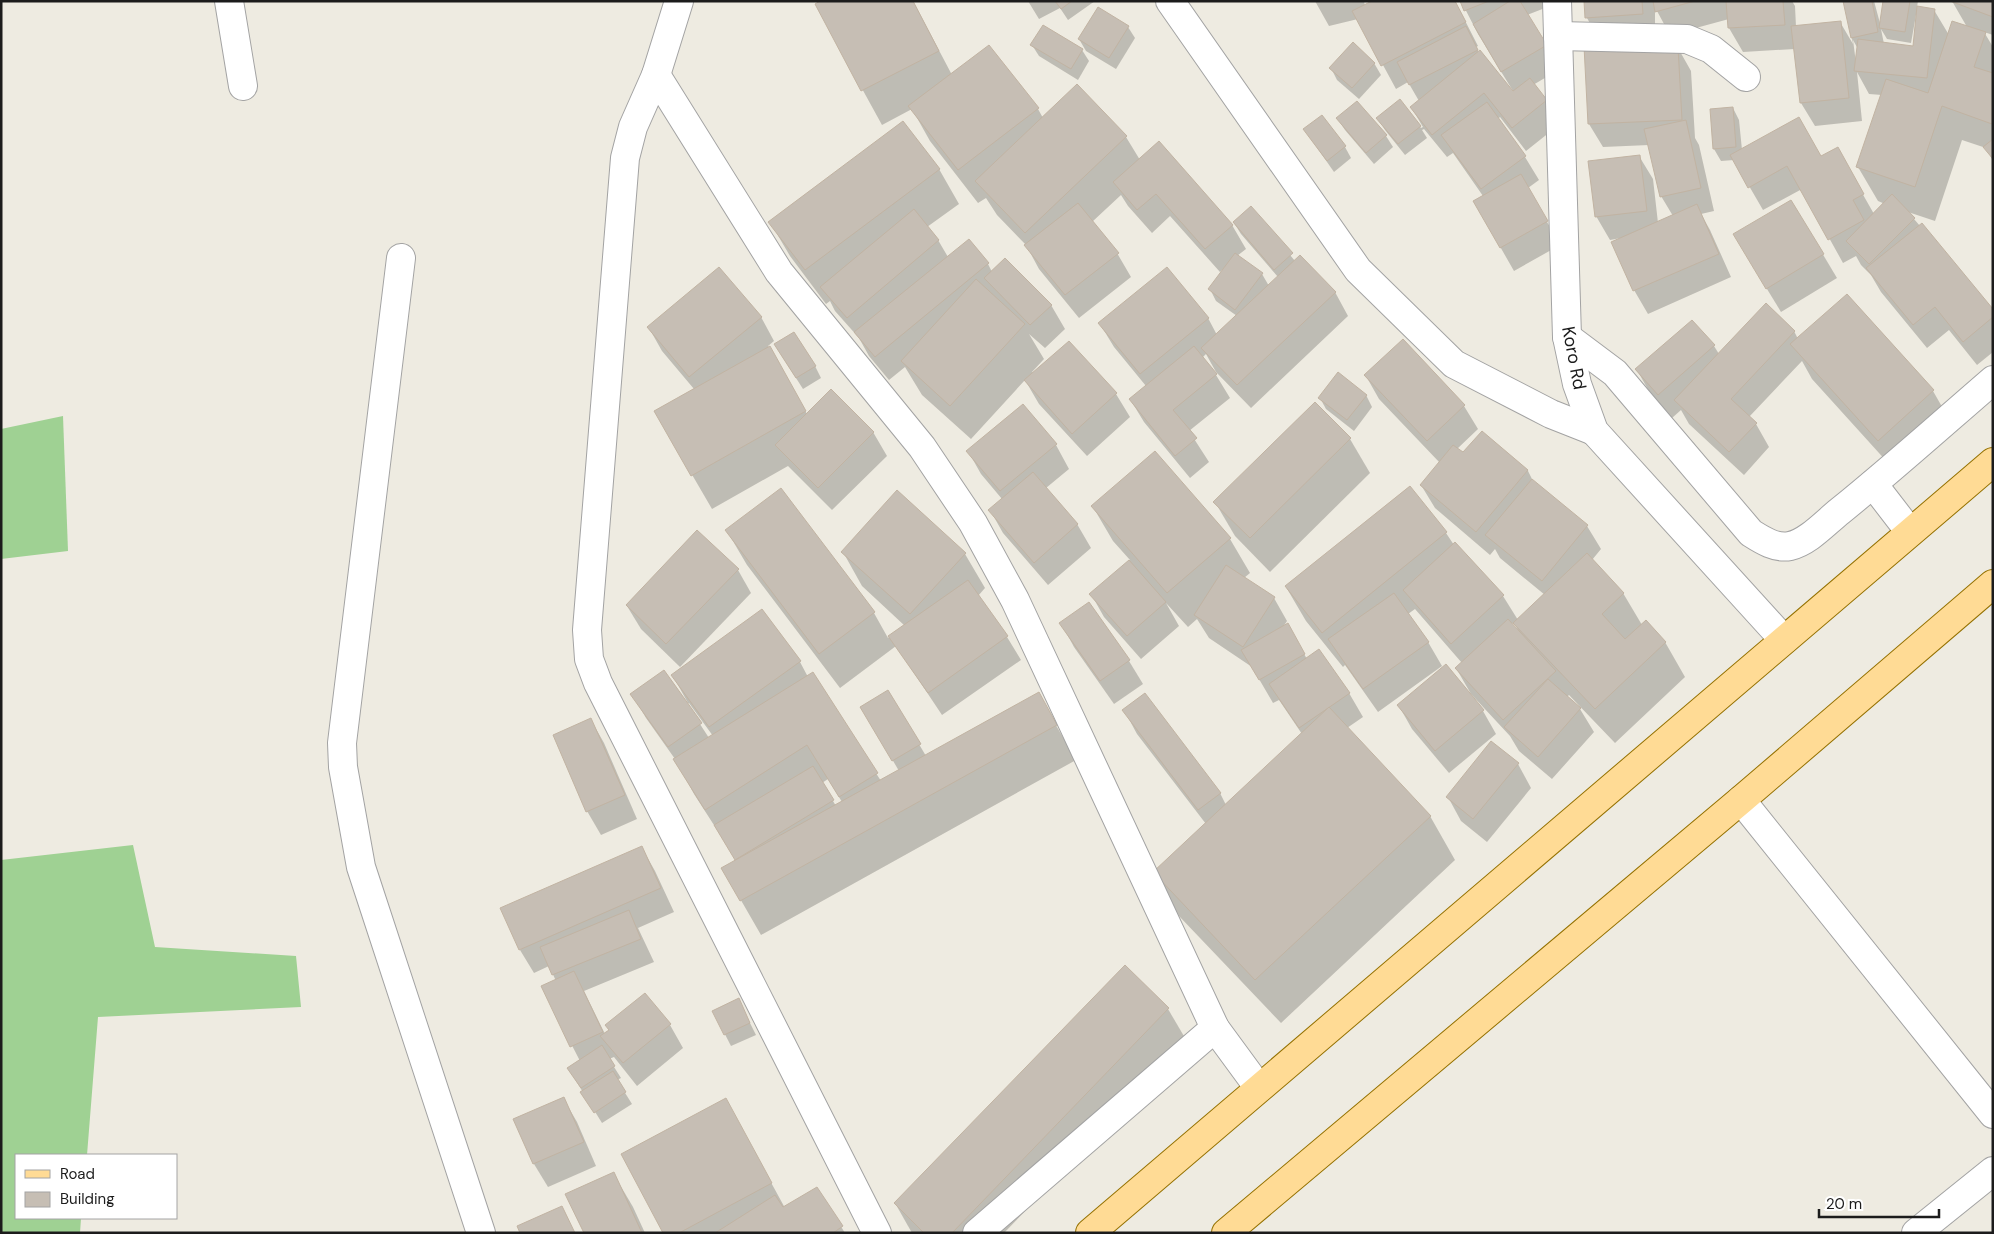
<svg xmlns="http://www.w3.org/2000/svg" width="1994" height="1234" font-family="'DM Sans',sans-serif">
	<rect width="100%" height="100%" fill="#eeebe1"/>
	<g fill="#9fd193">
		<polygon points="63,416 68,551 1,559 1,429"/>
		<polygon points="133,845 155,947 296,956 301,1007 98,1017 87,1155 16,1155 16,1218 81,1218 80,1233 1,1233 1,860"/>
	</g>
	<g fill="#0003" fill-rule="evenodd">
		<polygon points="913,1 952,75 1038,109 1043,118 1126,137 1140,160 1232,225 1246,249 1237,256 1262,274 1269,286 1278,277 1241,234 1234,223 1251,208 1295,261 1335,292 1348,316 1251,408 1216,372 1206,354 1202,358 1216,375 1230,398 1189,431 1209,462 1190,478 1144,422 1130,399 1146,386 1114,347 1100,324 1208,318 1217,335 1237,316 1216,301 1210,289 1226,266 1220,272 1170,216 1152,233 1128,206 1121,195 1092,222 1117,253 1131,277 1079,318 1039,269 1026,245 997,215 986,198 978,203 930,141 912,109 882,125 816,5"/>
		<polygon points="1028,1 1095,1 1068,20 1060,8 1039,19"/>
		<polygon points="1315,1 1364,1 1365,6 1455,1 1478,46 1476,47 1479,53 1512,92 1513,91 1478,34 1461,1 1542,1 1545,8 1527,15 1560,69 1533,85 1546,101 1560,124 1526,151 1500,117 1498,119 1525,157 1539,180 1528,188 1560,245 1514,271 1474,201 1483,196 1453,153 1447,157 1424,129 1422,130 1427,138 1405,155 1385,130 1378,118 1400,101 1421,128 1423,127 1411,107 1419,101 1408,82 1396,89 1358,19 1329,26"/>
		<path d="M1586,1H1792L1795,6L1796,27L1840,22L1853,44L1845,1H1874L1881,27L1884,1H1918L1917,7L1934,10L1949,35L1967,27L1952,1H1993V35L1984,32L1993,47V161L1986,148L1962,140L1935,221L1908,212L1993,311V352L1977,365L1949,330L1927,348L1881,292L1871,275L1861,265L1856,256L1843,263L1802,189L1763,210L1734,160L1721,161L1714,149L1712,110L1733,108L1739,120L1742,150L1821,158L1837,149L1874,214L1885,204L1878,201L1858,167L1882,95L1869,94L1857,72L1862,121L1815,126L1801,103L1795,49L1743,52L1729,28V19L1670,35L1657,11L1655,4V38L1600,41L1587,18ZM1916,15H1918L1915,47L1884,44L1881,29L1887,39L1911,43ZM1853,40L1858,49L1856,63Z"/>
		<polygon points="1128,27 1135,38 1116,69 1086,51 1079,39"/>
		<polygon points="1032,45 1082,50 1089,61 1078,80 1039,56"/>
		<polygon points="1678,48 1691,71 1695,138 1699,145 1714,211 1701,214 1710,230 1731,277 1648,314 1634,290 1621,238 1610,240 1596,216 1639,156 1653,179 1658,223 1673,216 1661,196 1649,145 1603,147 1589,124"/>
		<polygon points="1374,63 1381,75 1359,99 1337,80 1331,68"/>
		<polygon points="1357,103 1386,136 1393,147 1374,164 1345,130 1338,119"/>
		<polygon points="1304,129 1345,147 1351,158 1334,172"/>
		<polygon points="939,169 959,204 927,227 938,240 948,257 988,264 992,272 1051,305 1065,329 1045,348 1029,334 1044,359 1032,372 1034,374 1069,342 1116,394 1130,417 1087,456 1039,404 1025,380 971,439 922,395 905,367 889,380 869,356 859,338 835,311 830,301 826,304 790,256 770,222"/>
		<polygon points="1791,201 1837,278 1781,312 1748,258"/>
		<polygon points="1847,295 1933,391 1953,426 1898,474 1812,379 1802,361 1749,417 1756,424 1769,447 1744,475 1689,424 1681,410 1672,418 1650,393 1637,370 1692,322 1714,346 1719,354 1794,331 1798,339"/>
		<polygon points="761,317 774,341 768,346 807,414 873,432 887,456 832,510 788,466 712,509 655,411 694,389 662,351 649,328"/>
		<path d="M1403,340L1464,406L1478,429L1457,449L1463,454L1482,432L1528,471L1534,483L1587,526L1601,549L1592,560L1623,593L1642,625L1665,642L1685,677L1615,743L1569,695L1567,697L1580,709L1594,732L1552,779L1519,751L1510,736L1471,694L1456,668L1462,663L1415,609L1408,614L1428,642L1442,666L1378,712L1345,665L1343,667L1306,621L1286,587L1409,487L1446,533L1454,545L1455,544L1503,596L1518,620L1545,595L1500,558L1495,549L1490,555L1435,508L1421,485L1440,463L1379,399L1366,376ZM1514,622L1519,632L1511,625Z"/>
		<polygon points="782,356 815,366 821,378 803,389"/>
		<polygon points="1366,395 1372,407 1354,431 1326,409 1320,398"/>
		<polygon points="1023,406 1056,445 1069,469 1046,488 1077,524 1091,548 1048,585 1003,533 990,510 1002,499 981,474 968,451"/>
		<polygon points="1350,439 1370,473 1270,572 1235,536 1215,502"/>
		<polygon points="1155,453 1230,539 1250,573 1244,578 1274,598 1287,621 1283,627 1287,625 1307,659 1349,693 1363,717 1347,728 1430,816 1455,860 1281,1023 1179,916 1154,872 1206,824 1137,734 1124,710 1220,793 1226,805 1302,734 1279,700 1273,703 1252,667 1209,638 1197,619 1188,627 1166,603 1179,626 1141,659 1104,617 1091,594 1130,560 1113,541 1093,507"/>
		<polygon points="781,490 874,613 888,638 905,626 862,586 843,552 965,554 985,588 978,596 1007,637 1021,660 942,715 896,646 840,688 747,565 727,531"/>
		<polygon points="738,570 751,593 680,667 641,629 627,606"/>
		<polygon points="1089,603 1129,661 1143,684 1114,704 1074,647 1061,623"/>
		<path d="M762,611L800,662L808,677L813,674L881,781L899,771L875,730L888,692L926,756L1038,694L1076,760L761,935L723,869L737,861L694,794L675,759L646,718L632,694L687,704L688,703L673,676ZM689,703L713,736L709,738L687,704ZM828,779L842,802L836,806L822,783Z"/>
		<polygon points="1399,706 1483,711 1496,734 1449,773 1412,729"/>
		<polygon points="591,720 604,743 637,819 601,835 587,811"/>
		<polygon points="1518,764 1531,788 1487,842 1461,821 1448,797"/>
		<polygon points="642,848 655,871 674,912 638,928 654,962 584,991 605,1034 670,1025 683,1048 637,1086 614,1057 609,1059 621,1078 617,1080 632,1104 602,1123 568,1068 580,1061 542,987 556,981 549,966 534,973 520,950"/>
		<polygon points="1125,967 1168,1009 1188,1043 1004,1233 912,1233 895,1203"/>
		<polygon points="738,999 756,1035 731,1046 713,1011"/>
		<polygon points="563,1098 577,1122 596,1166 548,1187 534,1164 515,1119"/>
		<polygon points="726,1100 785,1208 817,1188 845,1233 665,1233"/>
		<polygon points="613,1173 633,1207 645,1233 585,1233"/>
	</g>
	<g fill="#c6beb4" stroke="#c1b3a2">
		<polygon points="820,1 913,1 939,51 861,91 815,4"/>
		<polygon points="1055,1 1072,1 1061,9"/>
		<polygon points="1372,1 1455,1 1466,22 1381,66 1352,11"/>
		<polygon points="1460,1 1489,1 1464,11"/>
		<polygon points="1510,1 1520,1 1547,45 1501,72 1473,24"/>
		<polygon points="1584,1 1642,1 1643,14 1585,18"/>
		<polygon points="1653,1 1695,1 1655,12"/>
		<polygon points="1726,1 1783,1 1785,25 1728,28"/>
		<polygon points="1843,1 1872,1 1878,32 1851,38"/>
		<polygon points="1883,1 1910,1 1905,32 1879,28"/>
		<polygon points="1950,1 1993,1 1993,17"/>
		<polygon points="1917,6 1935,9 1927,78 1854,71 1858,39 1913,46"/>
		<polygon points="1098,7 1129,26 1109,58 1078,39"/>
		<polygon points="1841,21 1849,98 1800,103 1791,26"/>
		<polygon points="1952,21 1986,32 1974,67 1993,73 1992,124 1942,106 1915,187 1856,167 1886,79 1928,93"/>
		<polygon points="1043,25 1083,49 1071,69 1030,45"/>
		<polygon points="1466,26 1478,50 1409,85 1397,62"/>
		<polygon points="1353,42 1375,63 1352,88 1329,68"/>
		<polygon points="989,45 1039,108 958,170 908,106"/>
		<polygon points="1584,46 1678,47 1682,120 1588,124"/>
		<polygon points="1480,50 1513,91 1530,78 1547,100 1512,128 1484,93 1432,135 1410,107"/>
		<polygon points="1077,84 1127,136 1025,233 975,181"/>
		<polygon points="1400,99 1421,126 1398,144 1376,118"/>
		<polygon points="1357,101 1387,135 1366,153 1336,118"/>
		<polygon points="1487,102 1526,156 1481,189 1441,135"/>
		<polygon points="1733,107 1736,147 1713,149 1710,109"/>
		<polygon points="1322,115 1346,146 1327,161 1303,129"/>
		<polygon points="1799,117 1821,156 1838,147 1864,194 1853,200 1864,220 1828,240 1787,166 1748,188 1730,155"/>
		<polygon points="1686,120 1701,188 1660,197 1644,129"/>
		<polygon points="903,121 940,169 805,270 768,222"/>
		<polygon points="1993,139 1993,159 1983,147"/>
		<polygon points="1159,141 1233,225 1205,249 1156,194 1137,210 1113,182"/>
		<polygon points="1640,155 1647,211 1595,217 1588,161"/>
		<polygon points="1521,174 1548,221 1500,248 1473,201"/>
		<polygon points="1892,194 1915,218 1869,264 1846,241"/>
		<polygon points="1791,200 1824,254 1766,289 1733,234"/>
		<polygon points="1078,203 1119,253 1065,295 1024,245"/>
		<polygon points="1697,204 1719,254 1633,291 1611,242"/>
		<polygon points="1251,206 1293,253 1274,270 1233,222"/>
		<polygon points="914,209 939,240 847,318 820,287"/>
		<polygon points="1922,223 1993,309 1993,317 1963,342 1935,307 1913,325 1866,268"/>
		<polygon points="969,239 989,263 875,357 854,332"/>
		<polygon points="1235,253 1263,273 1235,310 1208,289"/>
		<polygon points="1300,255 1336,292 1237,385 1201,348"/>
		<polygon points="1005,258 1052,305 1030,325 984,278"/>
		<polygon points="719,267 762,317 689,377 647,327"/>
		<polygon points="1167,267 1209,318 1140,374 1098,323"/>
		<polygon points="976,279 1025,324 950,406 901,361"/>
		<polygon points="1847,294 1934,390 1878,441 1790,344"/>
		<polygon points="1766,303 1795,331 1731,399 1757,423 1729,452 1674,400"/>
		<polygon points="1692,320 1715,345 1658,395 1635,369"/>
		<polygon points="794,332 816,366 796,378 774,344"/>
		<polygon points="1403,339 1465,405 1427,441 1364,375"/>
		<polygon points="1069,341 1117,393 1072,434 1024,380"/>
		<polygon points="770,346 806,411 691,476 654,411"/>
		<polygon points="1194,346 1217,374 1173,410 1197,438 1175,456 1129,399"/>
		<polygon points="1338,372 1367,395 1347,420 1318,398"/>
		<polygon points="831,389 874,432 818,488 775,445"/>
		<polygon points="1315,402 1351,438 1250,538 1213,502"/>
		<polygon points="1023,404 1057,444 1000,491 966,451"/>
		<polygon points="1482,431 1528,470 1476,532 1420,485 1453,445 1463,452"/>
		<polygon points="1155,451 1231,538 1167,593 1091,506"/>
		<polygon points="1033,472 1078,524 1034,563 988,510"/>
		<polygon points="1532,479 1588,525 1542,581 1485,535"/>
		<polygon points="1410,486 1447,532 1322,633 1285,586"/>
		<polygon points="781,488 875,612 819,654 725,530"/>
		<polygon points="897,490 966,553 910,614 841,552"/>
		<polygon points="697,530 739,569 666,644 626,605"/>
		<polygon points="1455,542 1504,595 1451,644 1403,590"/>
		<polygon points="1587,553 1624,593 1602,614 1625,639 1646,620 1666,642 1595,709 1513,623"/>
		<polygon points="1129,560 1166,602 1127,636 1089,594"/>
		<polygon points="1226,565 1275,597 1243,647 1194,615"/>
		<polygon points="968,580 1008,636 928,693 888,636"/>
		<polygon points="1394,593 1429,642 1363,689 1328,639"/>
		<polygon points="1089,602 1130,660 1100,681 1059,623"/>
		<polygon points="762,609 801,661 709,727 671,675"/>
		<polygon points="1508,619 1556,671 1503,720 1455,668"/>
		<polygon points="1288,623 1305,654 1259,680 1241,650"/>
		<polygon points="1319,649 1350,693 1299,728 1269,684"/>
		<polygon points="1446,664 1484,710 1435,751 1397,705"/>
		<polygon points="664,670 702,723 668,747 630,694"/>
		<polygon points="813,672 878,773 839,797 807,745 705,810 673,759"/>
		<polygon points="1548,679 1581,708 1538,757 1504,727"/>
		<polygon points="888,690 921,744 892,761 860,707"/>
		<polygon points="1039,692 1057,725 740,901 721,868"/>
		<polygon points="1145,693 1221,793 1198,810 1122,710"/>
		<polygon points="1329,707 1431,816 1255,980 1153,872"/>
		<polygon points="591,718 625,795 586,812 553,735"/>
		<polygon points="1491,741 1519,763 1473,819 1446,797"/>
		<polygon points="813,766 834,800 735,860 714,825"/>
		<polygon points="642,846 661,888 519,950 500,908"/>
		<polygon points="629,910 641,939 552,975 540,947"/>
		<polygon points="1125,965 1169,1008 952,1233 924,1233 894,1203"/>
		<polygon points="574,971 603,1032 570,1047 541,986"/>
		<polygon points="645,993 671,1024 623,1063 600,1036 609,1030 605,1025"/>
		<polygon points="739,998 750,1023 724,1035 712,1011"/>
		<polygon points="602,1045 615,1066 581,1088 567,1068"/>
		<polygon points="613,1071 626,1092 594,1113 580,1092"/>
		<polygon points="564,1097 584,1142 533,1164 513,1119"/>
		<polygon points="726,1098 772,1183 679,1233 663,1233 621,1154"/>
		<polygon points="614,1172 642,1233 584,1233 565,1194"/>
		<polygon points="817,1187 843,1226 833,1233 715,1233 775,1195 783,1207"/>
		<polygon points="562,1206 575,1233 520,1233 517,1226"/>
	</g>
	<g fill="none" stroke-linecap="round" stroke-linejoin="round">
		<g stroke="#a3a3a3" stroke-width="30">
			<g id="minor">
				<polyline points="229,1 243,86"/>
				<polyline points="679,1 656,75 633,127 625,158 587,630 589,659 598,683 877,1233"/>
				<polyline points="1170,1 1358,270 1454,364 1551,414 1594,431"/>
				<polyline points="1557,1 1567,337 1577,384 1594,431 1784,640"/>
				<polyline points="1558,36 1687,39 1711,49 1746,77"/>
				<polyline points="656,75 779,272 922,447 973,523 1015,600 1215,1028 1259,1088"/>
				<polyline points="401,258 342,743 343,767 361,867 481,1233"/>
				<path d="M1567,337L1615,373L1751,533C1762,540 1776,549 1790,546C1808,542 1825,523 1840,511C1892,469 1942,424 1993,380"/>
				<polyline points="1873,484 1910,532"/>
				<polyline points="1741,800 1993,1114"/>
				<polyline points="977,1233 1215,1028"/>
				<polyline points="1916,1233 1993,1171"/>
			</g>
		</g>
		<g stroke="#947100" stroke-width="30">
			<g id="major">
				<polyline points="1090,1233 1993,462"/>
				<polyline points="1226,1233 1741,800 1993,584"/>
			</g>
		</g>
		<use href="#minor" stroke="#fff" stroke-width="28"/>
		<use href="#major" stroke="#ffdb95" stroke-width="28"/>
	</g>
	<g text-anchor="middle" stroke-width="4.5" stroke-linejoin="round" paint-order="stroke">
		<g font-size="18" fill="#1c1c1c" stroke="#fff">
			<text transform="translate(1574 358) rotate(79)" y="6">Koro Rd</text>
		</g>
	</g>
	<rect width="1994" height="1234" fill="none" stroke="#1c1c1c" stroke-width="5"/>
	<rect x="15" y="1154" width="162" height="65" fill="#ffffff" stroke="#a4a4a4"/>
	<rect x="25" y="1170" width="25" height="8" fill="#ffdb95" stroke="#a4a4a4"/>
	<text x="60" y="1179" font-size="15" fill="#1c1c1c">Road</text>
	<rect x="25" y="1192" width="25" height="15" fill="#c6beb4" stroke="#a4a4a4"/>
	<text x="60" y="1204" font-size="15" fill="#1c1c1c">Building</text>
	<path d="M1819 1209v8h120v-8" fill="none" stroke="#1c1c1c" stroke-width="2.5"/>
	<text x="1826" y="1209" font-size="15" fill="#1c1c1c" stroke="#ffffff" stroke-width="4" paint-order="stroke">20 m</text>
</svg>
